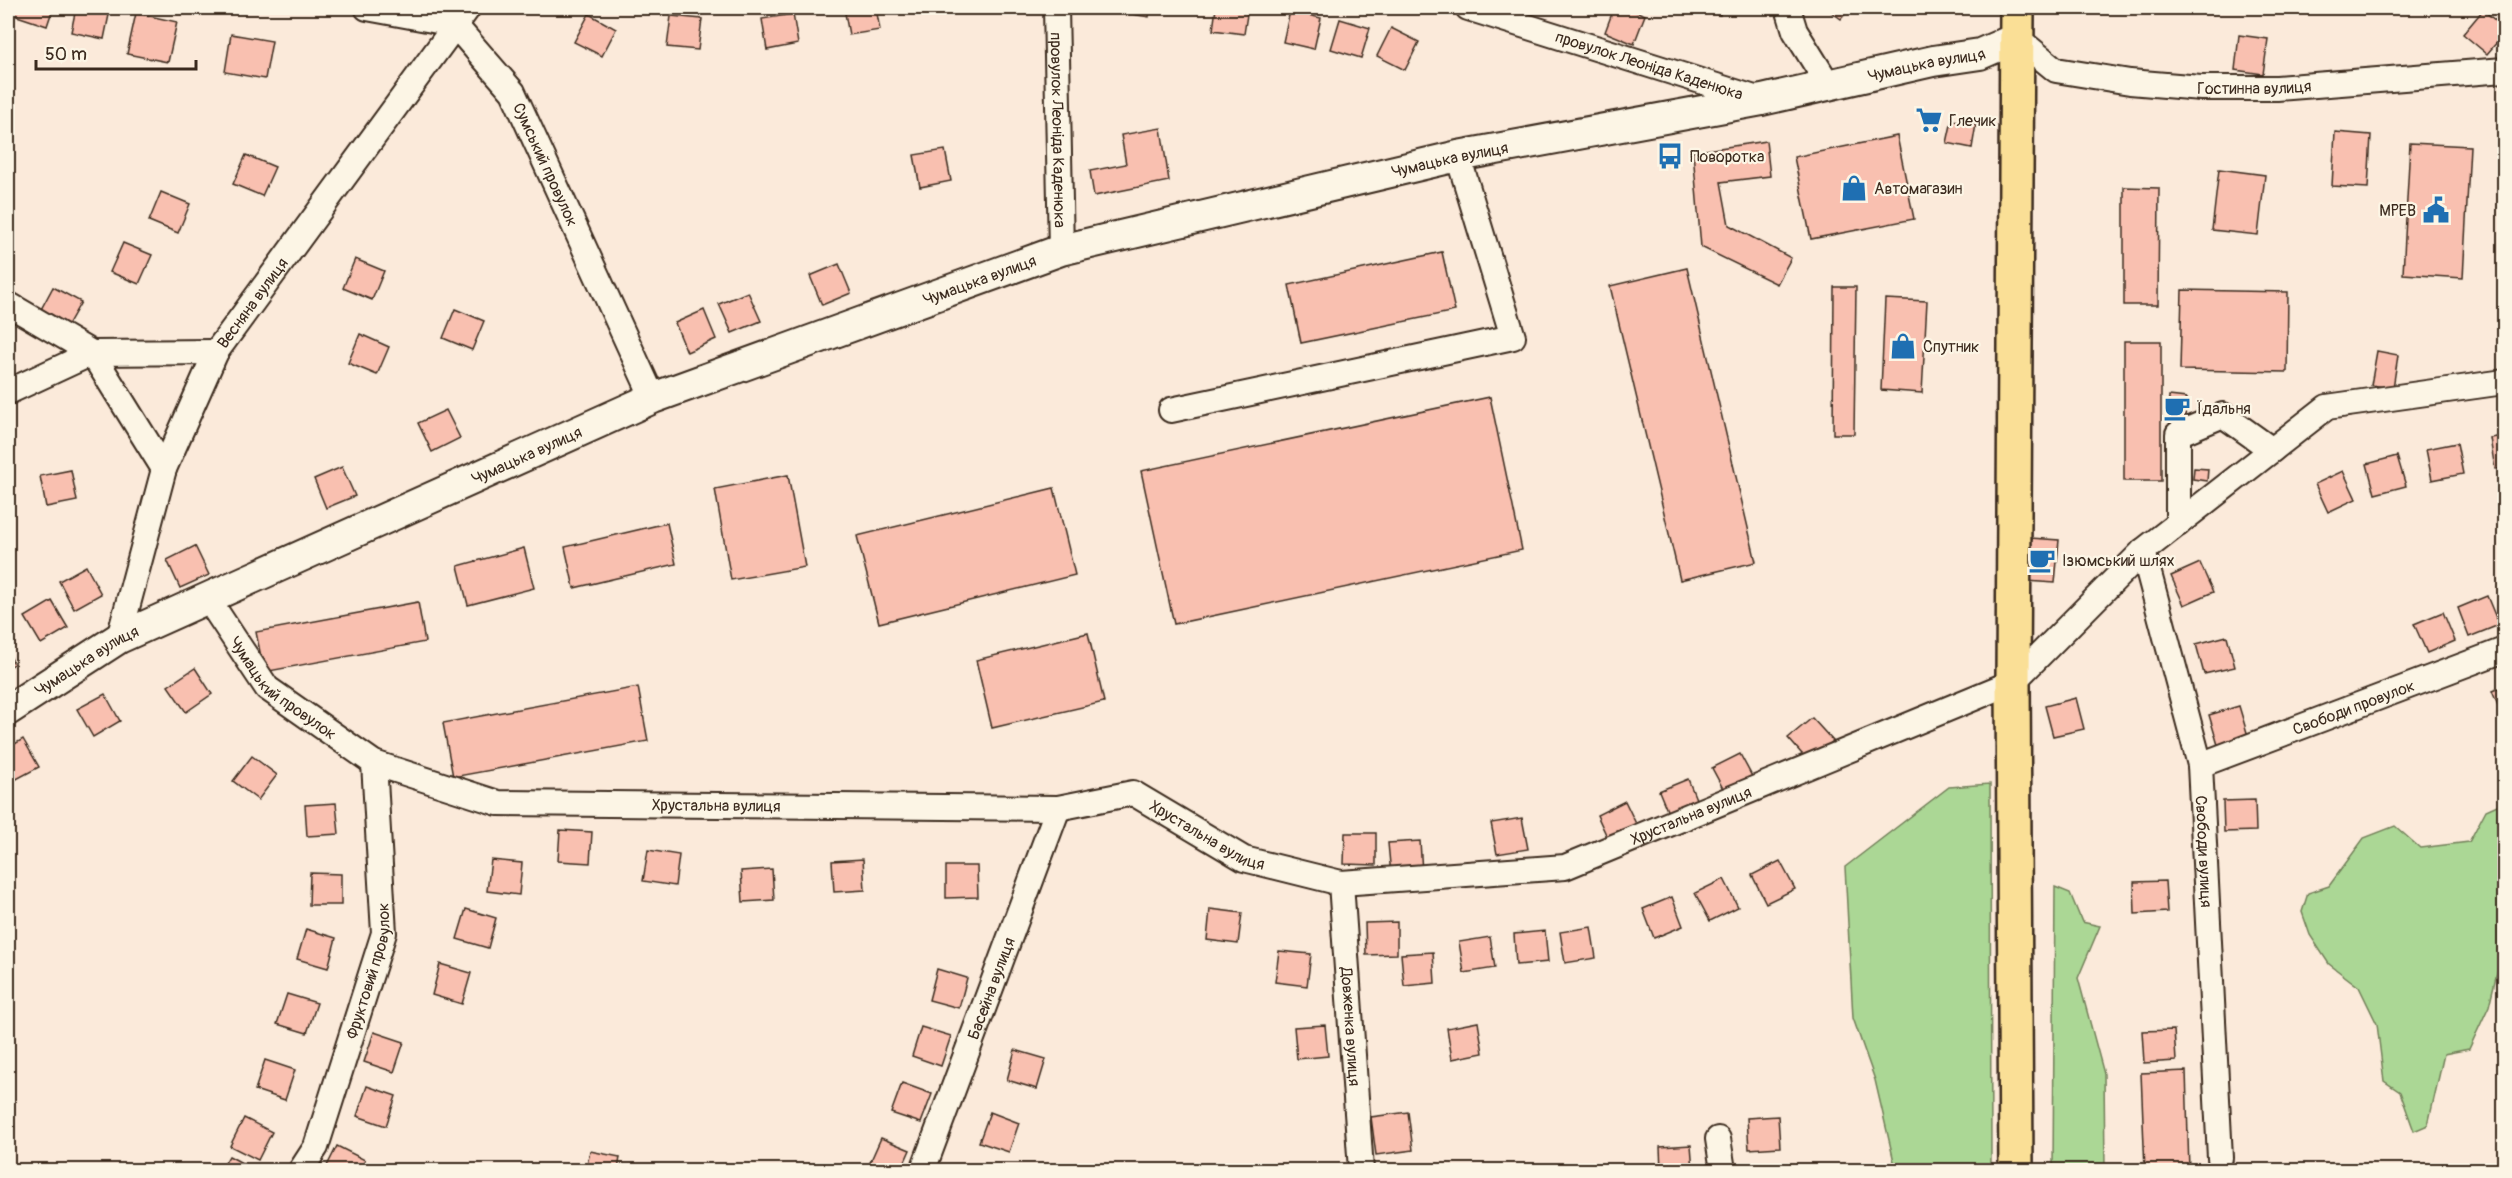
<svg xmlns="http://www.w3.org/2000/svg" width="2512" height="1178" font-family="Pangolin,sans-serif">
	<rect width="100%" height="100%" fill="#fbeada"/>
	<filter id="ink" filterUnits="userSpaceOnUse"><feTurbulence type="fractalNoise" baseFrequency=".0167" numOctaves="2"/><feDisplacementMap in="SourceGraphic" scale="12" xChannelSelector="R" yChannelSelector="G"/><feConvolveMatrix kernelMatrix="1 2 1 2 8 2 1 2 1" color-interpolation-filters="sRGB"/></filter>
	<g filter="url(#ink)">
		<g fill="#abd795" stroke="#73805a" stroke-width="1.5">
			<polygon points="1990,784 1991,1170 1896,1170 1875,1080 1853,1018 1845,867 1949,787"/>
			<polygon points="2504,802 2504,943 2489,1006 2469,1049 2444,1054 2428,1125 2414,1131 2400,1092 2384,1081 2377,1024 2359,987 2329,964 2310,935 2302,912 2308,893 2329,886 2364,838 2395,826 2420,848 2469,842 2486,810"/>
			<polygon points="2055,887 2070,893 2082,922 2100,926 2078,978 2104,1074 2105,1170 2053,1170"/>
		</g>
		<g fill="#f9c0b0" stroke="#3b2a1e" stroke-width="1.5">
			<polygon points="13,8 53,8 47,26 11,14"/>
			<polygon points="76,8 110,10 104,39 71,32"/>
			<polygon points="844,8 876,8 880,30 849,35"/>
			<polygon points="932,8 965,8 935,16"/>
			<polygon points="1119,8 1150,8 1149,17 1118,12"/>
			<polygon points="1216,8 1248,8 1244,34 1213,30"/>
			<polygon points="1614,8 1627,8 1645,15 1634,44 1605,32"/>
			<polygon points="1689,8 1722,8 1720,15"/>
			<polygon points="1826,8 1850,8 1841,19"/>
			<polygon points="2089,8 2128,8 2127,10 2089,9"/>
			<polygon points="2483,10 2504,28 2504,34 2487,54 2463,34"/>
			<polygon points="1290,11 1321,18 1314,49 1283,42"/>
			<polygon points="136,13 177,22 168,62 127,54"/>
			<polygon points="589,14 616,29 602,56 574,42"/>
			<polygon points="793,14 798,44 767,50 762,19"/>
			<polygon points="671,16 702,19 698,50 667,47"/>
			<polygon points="1340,19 1370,28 1361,58 1331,49"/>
			<polygon points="1391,28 1419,42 1405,70 1377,56"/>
			<polygon points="231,34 272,41 265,79 225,72"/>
			<polygon points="2239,35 2268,39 2263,74 2235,70"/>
			<polygon points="1952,120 1976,124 1972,148 1947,143"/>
			<polygon points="1161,128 1169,181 1094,196 1090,171 1126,164 1121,135"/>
			<polygon points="2335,132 2371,135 2368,188 2332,186"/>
			<polygon points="1897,136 1914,219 1811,239 1794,157"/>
			<polygon points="1766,141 1770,176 1721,182 1729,225 1791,258 1777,284 1701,247 1693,152"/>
			<polygon points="2410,143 2470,146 2463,278 2403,274"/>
			<polygon points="945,150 951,181 920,187 914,155"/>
			<polygon points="246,155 275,167 262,196 233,184"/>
			<polygon points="2219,169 2265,175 2258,235 2212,230"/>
			<polygon points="2124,187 2159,188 2158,305 2124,305"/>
			<polygon points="161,192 190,204 178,233 149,221"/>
			<polygon points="123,243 152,255 139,284 110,272"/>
			<polygon points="1442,252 1455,311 1301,343 1289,285"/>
			<polygon points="355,259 384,271 372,300 343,288"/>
			<polygon points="839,264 851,293 822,305 810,276"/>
			<polygon points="1687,268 1756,562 1680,580 1610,286"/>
			<polygon points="53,287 81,302 65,330 38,315"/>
			<polygon points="1834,287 1856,287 1854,434 1833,434"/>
			<polygon points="2182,290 2288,292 2287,372 2180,370"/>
			<polygon points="748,292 761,321 732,333 719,304"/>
			<polygon points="1885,299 1927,301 1922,393 1881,390"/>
			<polygon points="455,309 484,321 472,350 443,338"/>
			<polygon points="704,310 716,339 687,352 675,323"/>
			<polygon points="360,334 389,347 377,375 348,363"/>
			<rect x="2124" y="341" width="37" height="140"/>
			<polygon points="2377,351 2398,355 2393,388 2371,385"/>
			<polygon points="2169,396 2186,398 2185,421 2168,419"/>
			<polygon points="1490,397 1522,550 1174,624 1141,471"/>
			<polygon points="446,410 460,438 432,452 418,423"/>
			<polygon points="2504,436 2504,468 2495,469 2490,438"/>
			<polygon points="2457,443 2463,474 2432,480 2426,449"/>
			<polygon points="2397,456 2406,486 2375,494 2367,464"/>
			<polygon points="342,467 355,496 326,508 314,479"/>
			<polygon points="2194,468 2208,469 2207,481 2193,479"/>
			<polygon points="71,470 77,501 46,507 40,476"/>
			<polygon points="2343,471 2356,499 2328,512 2315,484"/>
			<polygon points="788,475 805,567 731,580 715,489"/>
			<polygon points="1054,488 1075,575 879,623 857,536"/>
			<polygon points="667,523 676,564 574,588 565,547"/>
			<polygon points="2030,538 2059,540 2055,583 2026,581"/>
			<polygon points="195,546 209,575 180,588 167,560"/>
			<polygon points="524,548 534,588 468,605 458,566"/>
			<polygon points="2200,563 2213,592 2184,605 2171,576"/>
			<polygon points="86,566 101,594 74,609 59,581"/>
			<polygon points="2487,596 2499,625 2469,637 2458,608"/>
			<polygon points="52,601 68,628 41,644 25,617"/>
			<polygon points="418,602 425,642 264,672 256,632"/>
			<polygon points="2443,612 2455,641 2427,653 2414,624"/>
			<polygon points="1088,633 1104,702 992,728 976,660"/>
			<polygon points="2227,636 2235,667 2204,674 2196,644"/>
			<polygon points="8,652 14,664 8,668"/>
			<polygon points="195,668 212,694 186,712 168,686"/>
			<polygon points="2504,686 2504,720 2492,691"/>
			<polygon points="638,687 648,741 453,777 443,723"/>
			<polygon points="105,694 120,721 93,737 77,709"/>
			<polygon points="2076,698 2084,729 2053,736 2045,706"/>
			<polygon points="2239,706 2248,736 2218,745 2209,715"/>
			<polygon points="1812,718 1833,741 1809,762 1788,738"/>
			<polygon points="23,739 39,767 11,782 8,776 8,748"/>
			<polygon points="1740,754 1755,782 1727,796 1712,768"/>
			<polygon points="252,756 277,775 258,800 233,781"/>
			<polygon points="1688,779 1700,809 1671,820 1659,791"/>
			<polygon points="2255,800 2256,831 2224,832 2223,801"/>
			<polygon points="1625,801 1639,830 1610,843 1597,815"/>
			<polygon points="336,803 339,834 307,836 305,805"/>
			<polygon points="1522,818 1528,849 1497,854 1491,823"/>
			<polygon points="560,830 592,832 590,863 558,861"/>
			<polygon points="1345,833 1376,833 1376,865 1344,864"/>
			<polygon points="1420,841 1422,872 1391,875 1388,843"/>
			<polygon points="648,850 679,855 675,886 643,881"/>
			<polygon points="863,859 865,890 834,892 832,861"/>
			<polygon points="491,860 522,863 519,895 487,891"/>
			<polygon points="1780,861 1795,889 1766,903 1752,875"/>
			<polygon points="946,866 977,866 978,897 946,898"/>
			<polygon points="772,869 774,900 743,902 741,871"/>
			<polygon points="310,873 341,874 341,905 309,905"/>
			<polygon points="1724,879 1738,907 1710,921 1695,893"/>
			<polygon points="2165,881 2167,912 2135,914 2134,882"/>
			<polygon points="1672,897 1683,926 1654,938 1643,909"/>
			<polygon points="466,909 496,918 488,948 457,939"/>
			<polygon points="1210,909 1242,913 1238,944 1207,940"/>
			<polygon points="1397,922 1397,954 1366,955 1365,923"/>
			<polygon points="1591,927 1596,958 1565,963 1560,932"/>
			<polygon points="306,929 336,938 328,968 297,959"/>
			<polygon points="1545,931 1548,962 1516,965 1514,934"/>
			<polygon points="1490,937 1495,968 1464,973 1459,942"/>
			<polygon points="1279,951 1311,954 1307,986 1275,982"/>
			<polygon points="1433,952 1435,983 1404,986 1401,954"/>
			<polygon points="440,964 471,973 462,1004 432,995"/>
			<polygon points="937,969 967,978 959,1008 929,1000"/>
			<polygon points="287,994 317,1003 307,1033 277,1024"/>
			<polygon points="1478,1022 1483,1053 1452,1059 1447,1028"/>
			<polygon points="1325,1025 1328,1056 1297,1059 1294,1027"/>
			<polygon points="921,1027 951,1036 941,1066 912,1056"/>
			<polygon points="2174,1030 2176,1061 2144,1063 2142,1031"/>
			<polygon points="374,1032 404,1042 394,1072 364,1062"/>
			<polygon points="1015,1050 1046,1059 1037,1089 1007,1080"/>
			<polygon points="265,1060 295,1070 285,1100 255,1090"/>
			<polygon points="2186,1071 2189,1170 2145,1170 2141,1073"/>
			<polygon points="902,1083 932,1094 921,1123 891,1113"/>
			<polygon points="367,1086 396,1096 386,1126 357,1116"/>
			<polygon points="990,1112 1019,1123 1009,1152 979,1142"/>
			<polygon points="1408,1112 1413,1150 1376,1155 1371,1117"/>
			<polygon points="1778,1116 1780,1147 1749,1149 1747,1118"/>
			<polygon points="244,1118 272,1132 258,1160 230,1146"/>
			<polygon points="881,1138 910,1150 901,1170 877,1170 868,1167"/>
			<polygon points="1691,1145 1693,1170 1661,1170 1660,1147"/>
			<polygon points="337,1146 365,1160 360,1170 325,1170"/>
			<polygon points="590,1151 620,1157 618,1170 586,1170"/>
			<polygon points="229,1156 255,1170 221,1170"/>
			<polygon points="1418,1166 1418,1170 1387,1170 1386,1169"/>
		</g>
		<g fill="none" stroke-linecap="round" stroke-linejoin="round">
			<g stroke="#3b2a1e" stroke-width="28">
				<g id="minor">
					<path id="s1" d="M367,8L454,24L513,92L653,398"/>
					<path id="s2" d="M1056,8L1061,250"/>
					<path id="s3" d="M1468,8L1761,100"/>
					<polyline points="1788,8 1795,31 1828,84"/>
					<path id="s4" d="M2017,38L2056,70L2130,82L2201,88H2277L2504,70"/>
					<polyline points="8,304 92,353 164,469"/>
					<polyline points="8,392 92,353 216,352"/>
					<polyline points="1171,410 1513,337 1458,156"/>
					<polyline points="2178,524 2178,434 2223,415 2272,450"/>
					<path id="s5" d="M2143,551L2200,765L2220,1158"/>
					<path id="s6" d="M208,599L267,688L374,763L498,803L1058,808L1133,793L1244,859L1341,883L1565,867L2013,682L2143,551L2327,407L2504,382"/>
					<path id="s7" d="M119,638L164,469L216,352L468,8"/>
					<path id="s8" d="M2200,765L2504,650"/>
					<path id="s9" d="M1341,883L1361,1170"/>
					<polyline points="1718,1139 1723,1170"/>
					<path id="s10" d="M301,1170L316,1147L384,933L374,763"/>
					<path id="s11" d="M923,1170L1058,808"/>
				</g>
			</g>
			<g stroke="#3b2a1e" stroke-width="34">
				<g id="tertiary">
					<path id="s12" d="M8,710L119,638L653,398L1061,250L1458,156L1762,100L1933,61L1980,54L2017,38"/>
				</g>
			</g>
			<g stroke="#3b2a1e" stroke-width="38">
				<polyline id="trunk" points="2016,1170 2013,682 2017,8"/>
			</g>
			<use href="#minor" stroke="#fcf5e5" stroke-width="24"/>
			<use href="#tertiary" stroke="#fcf5e5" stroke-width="30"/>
			<use href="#trunk" stroke="#fadf96" stroke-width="33"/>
		</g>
	</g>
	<defs>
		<g id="supermarket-bare" transform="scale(2.07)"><path d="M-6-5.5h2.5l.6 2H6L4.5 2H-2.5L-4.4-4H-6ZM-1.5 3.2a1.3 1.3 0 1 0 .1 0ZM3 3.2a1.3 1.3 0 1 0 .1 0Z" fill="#1f6fb2" stroke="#fcf5e5" stroke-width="2.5" paint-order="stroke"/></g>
		<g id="bus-bare" transform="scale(2.07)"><path d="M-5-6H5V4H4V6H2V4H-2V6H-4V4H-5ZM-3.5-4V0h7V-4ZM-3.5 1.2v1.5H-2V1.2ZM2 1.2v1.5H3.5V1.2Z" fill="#1f6fb2" stroke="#fcf5e5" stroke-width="2.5" paint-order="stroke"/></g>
		<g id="shop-bare" transform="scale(2.07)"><path d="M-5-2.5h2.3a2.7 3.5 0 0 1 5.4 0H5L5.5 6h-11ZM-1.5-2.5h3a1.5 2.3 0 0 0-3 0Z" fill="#1f6fb2" stroke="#fcf5e5" stroke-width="2.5" paint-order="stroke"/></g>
		<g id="civic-bare" transform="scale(2.07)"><path d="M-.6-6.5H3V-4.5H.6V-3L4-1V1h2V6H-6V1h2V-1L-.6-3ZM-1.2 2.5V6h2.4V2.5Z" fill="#1f6fb2" stroke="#fcf5e5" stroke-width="2.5" paint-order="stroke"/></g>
		<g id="cafe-bare" transform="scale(2.07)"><path d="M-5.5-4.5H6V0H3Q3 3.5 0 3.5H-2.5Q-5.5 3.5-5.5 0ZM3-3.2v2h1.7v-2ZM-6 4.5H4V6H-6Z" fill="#1f6fb2" stroke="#fcf5e5" stroke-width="2.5" paint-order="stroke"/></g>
	</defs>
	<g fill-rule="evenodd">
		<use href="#supermarket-bare" x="1929" y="120"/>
		<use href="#bus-bare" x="1670" y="156"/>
		<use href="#shop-bare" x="1854" y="188"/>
		<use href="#civic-bare" x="2436" y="210"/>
		<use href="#shop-bare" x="1903" y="346"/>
		<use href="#cafe-bare" x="2177" y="408"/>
		<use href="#cafe-bare" x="2042" y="560"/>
	</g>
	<g text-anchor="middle" stroke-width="4.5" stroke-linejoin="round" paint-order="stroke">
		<g font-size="16" fill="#3b2a1e" stroke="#fcf5e5">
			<text dy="6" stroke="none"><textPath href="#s12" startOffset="2037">Чумацька вулиця</textPath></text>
			<text dy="6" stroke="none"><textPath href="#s3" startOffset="190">провулок Леоніда Каденюка</textPath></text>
			<text dy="6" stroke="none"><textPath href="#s4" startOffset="250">Гостинна вулиця</textPath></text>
			<text dy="6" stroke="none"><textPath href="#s2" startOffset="122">провулок Леоніда Каденюка</textPath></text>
			<text dy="6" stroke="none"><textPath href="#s12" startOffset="1551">Чумацька вулиця</textPath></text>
			<text dy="6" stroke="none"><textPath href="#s1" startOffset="258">Сумський провулок</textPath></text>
			<text dy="6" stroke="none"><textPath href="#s12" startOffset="1065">Чумацька вулиця</textPath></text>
			<text dy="6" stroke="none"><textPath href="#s7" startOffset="364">Весняна вулиця</textPath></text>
			<text dy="6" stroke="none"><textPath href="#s12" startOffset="579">Чумацька вулиця</textPath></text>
			<text dy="6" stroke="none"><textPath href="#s12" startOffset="93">Чумацька вулиця</textPath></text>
			<text dy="6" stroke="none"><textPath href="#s6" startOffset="118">Чумацький провулок</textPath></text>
			<text dy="6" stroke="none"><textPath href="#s8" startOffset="164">Свободи провулок</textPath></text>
			<text dy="6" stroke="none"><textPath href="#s6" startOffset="586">Хрустальна вулиця</textPath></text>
			<text dy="6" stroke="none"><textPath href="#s6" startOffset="1594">Хрустальна вулиця</textPath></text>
			<text dy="6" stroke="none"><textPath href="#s6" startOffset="1090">Хрустальна вулиця</textPath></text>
			<text dy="6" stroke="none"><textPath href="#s5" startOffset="308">Свободи вулиця</textPath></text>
			<text dy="6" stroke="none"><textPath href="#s10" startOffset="212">Фруктовий провулок</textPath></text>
			<text dy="6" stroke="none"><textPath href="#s11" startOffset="194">Басейна вулиця</textPath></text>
			<text dy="6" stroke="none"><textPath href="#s9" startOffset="144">Довженка вулиця</textPath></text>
		</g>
		<g font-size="16" fill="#3b2a1e" stroke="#fcf5e5" text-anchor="start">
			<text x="1949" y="126">Глечик</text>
			<text x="1690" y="162">Поворотка</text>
			<text x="1874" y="194">Автомагазин</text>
			<text x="2416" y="216" text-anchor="end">МРЕВ</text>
			<text x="1923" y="352">Спутник</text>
			<text x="2197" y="414">Їдальня</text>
			<text x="2062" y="566">Ізюмський шлях</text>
		</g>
	</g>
	<rect width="2512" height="1178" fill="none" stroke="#fcf5e5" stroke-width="30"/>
	<rect x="15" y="15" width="2482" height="1148" fill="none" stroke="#3b2a1e" stroke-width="2" filter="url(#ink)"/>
	<path d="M36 60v9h160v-9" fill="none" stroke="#3b2a1e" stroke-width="3"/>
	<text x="45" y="60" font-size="18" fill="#3b2a1e" stroke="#fcf5e5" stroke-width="4.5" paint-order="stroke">50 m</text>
</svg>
